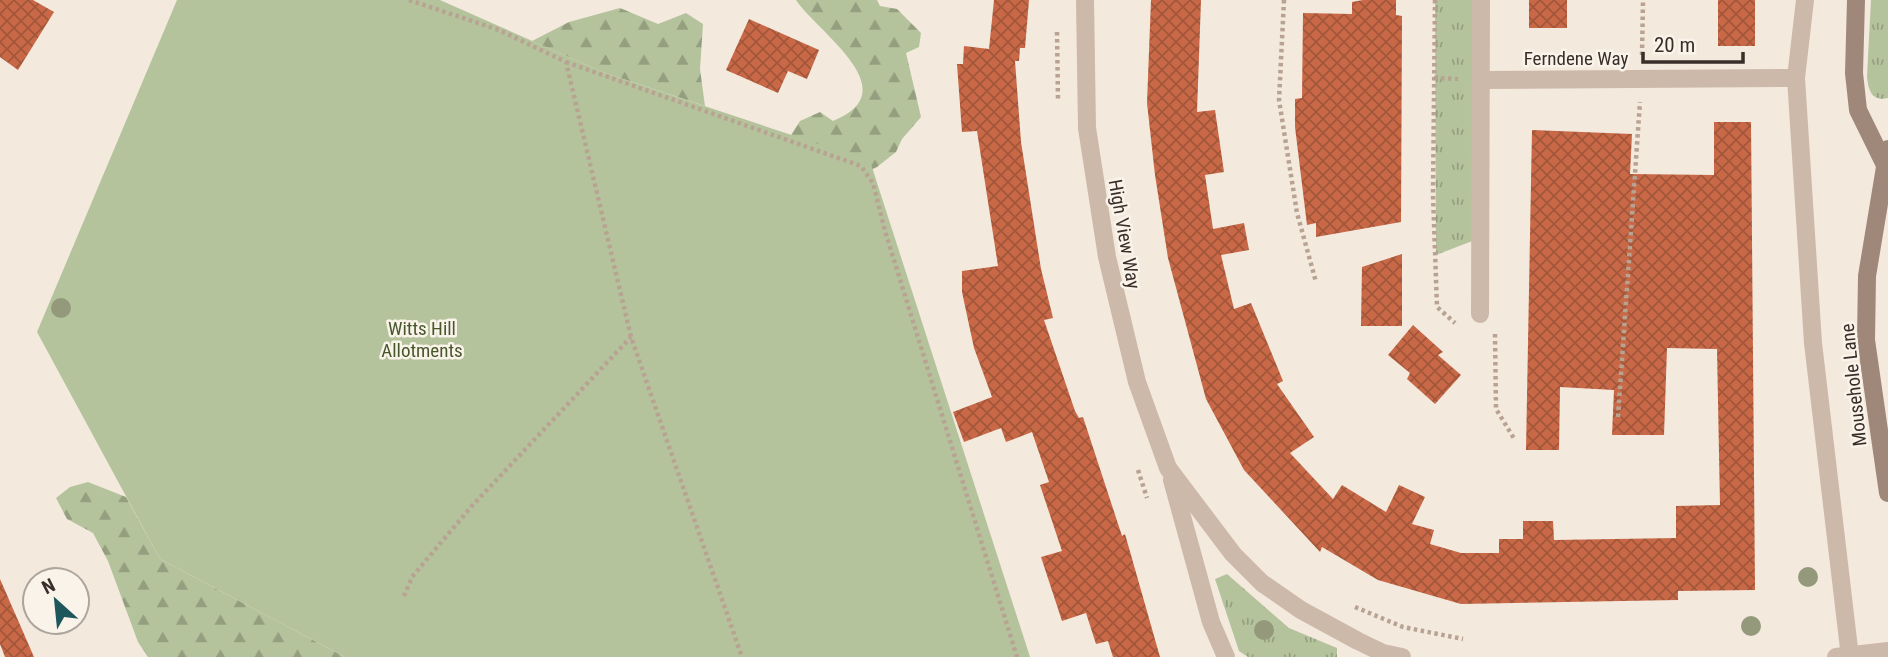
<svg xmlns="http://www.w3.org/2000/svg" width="1888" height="657" font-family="'Roboto Condensed',sans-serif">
	<defs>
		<pattern id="grass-tufts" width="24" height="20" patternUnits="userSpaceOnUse" patternTransform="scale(1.75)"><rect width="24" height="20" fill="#b5c39d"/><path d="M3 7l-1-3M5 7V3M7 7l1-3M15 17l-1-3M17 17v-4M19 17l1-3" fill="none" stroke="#949f80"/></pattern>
		<pattern id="forest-firs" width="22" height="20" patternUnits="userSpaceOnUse" patternTransform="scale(1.75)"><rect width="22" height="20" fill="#b5c39d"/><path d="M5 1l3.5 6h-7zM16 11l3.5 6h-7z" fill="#949f80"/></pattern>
		<pattern id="building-cross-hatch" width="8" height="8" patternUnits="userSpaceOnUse" patternTransform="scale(1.75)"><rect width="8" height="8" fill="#c86846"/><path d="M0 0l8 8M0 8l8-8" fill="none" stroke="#a3563a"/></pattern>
	</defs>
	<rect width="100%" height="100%" fill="#f3e9dd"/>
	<g fill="url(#grass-tufts)">
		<polygon points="1435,0 1481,0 1480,238 1436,255"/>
		<path d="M1871,0H1888V98C1872,102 1868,90 1867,76Z"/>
		<polygon points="1227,574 1289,628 1337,648 1337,657 1248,657 1239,651 1215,579"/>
	</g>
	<g fill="url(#forest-firs)">
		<path d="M796,0H877L880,6L897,9L921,33L919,47L906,53L921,117L902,139L896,152L877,167L858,176L791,135L800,121L820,112L833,121C909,91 818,33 796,0Z"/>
		<polygon points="620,8 658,24 686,13 703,24 700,69 705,106 602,72 532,41 569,22"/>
		<polygon points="88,482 126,497 160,559 345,657 148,657 138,642 108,561 93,533 67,519 56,498 70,487"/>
	</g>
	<polygon fill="#b5c39d" points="177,0 440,0 602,72 870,161 1030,657 345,657 160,559 37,332"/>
	<g fill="url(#building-cross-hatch)">
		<polygon points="0,0 33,0 54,12 18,70 0,57"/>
		<polygon points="994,0 1029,0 1025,48 1020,48 1019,61 1015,61 1021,142 1041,269 1053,318 1044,320 1075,411 1079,418 1083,417 1122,536 1125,534 1160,657 1113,657 1108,641 1096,644 1086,613 1062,621 1041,557 1062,551 1040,485 1049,482 1032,432 1006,442 1001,428 964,442 953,412 992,397 974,348 962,292 962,271 998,266 977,131 962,132 957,64 963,64 964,46 989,49"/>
		<polygon points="1151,0 1201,0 1197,112 1215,110 1224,172 1205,175 1213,229 1244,223 1249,250 1221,255 1234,309 1251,303 1283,381 1277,384 1314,437 1290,453 1333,499 1342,485 1386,512 1399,485 1425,497 1412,524 1434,530 1430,544 1461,553 1499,553 1499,539 1523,539 1523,521 1553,521 1554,540 1676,538 1676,506 1720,505 1717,349 1667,348 1664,435 1612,435 1614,390 1560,387 1559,450 1526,450 1532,130 1632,134 1630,174 1714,175 1714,122 1751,122 1755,590 1678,591 1678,600 1461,604 1378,580 1322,547 1320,552 1244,470 1206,399 1168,258 1155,175 1147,103"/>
		<polygon points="1363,0 1396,0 1396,15 1402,16 1401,222 1316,237 1316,223 1307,225 1295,127 1295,99 1302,98 1303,13 1352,14 1352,2"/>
		<rect x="1529" y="0" width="38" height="28"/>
		<rect x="1718" y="0" width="37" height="46"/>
		<polygon points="749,19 819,50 807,79 788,71 778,93 726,70"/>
		<polygon points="1402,254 1402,326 1361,326 1362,267"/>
		<polygon points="1413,325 1443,352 1438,355 1461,375 1435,404 1407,379 1410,373 1388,355"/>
		<polygon points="0,579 34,657 5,657 0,644"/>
	</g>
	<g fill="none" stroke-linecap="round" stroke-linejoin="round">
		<g stroke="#b8a393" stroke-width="4.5" stroke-dasharray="3.5 3.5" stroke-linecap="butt">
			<polyline points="409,0 499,30 566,62 631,337 742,657"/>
			<polyline points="1284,0 1279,100 1297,213 1316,282"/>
			<polyline points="1435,0 1433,195 1437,307 1455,323"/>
			<polyline points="1057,32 1058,100"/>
			<polyline points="1642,55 1643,0"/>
			<polyline points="566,62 861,166 873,183 885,231 1017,657"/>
			<polyline points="1434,78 1458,79"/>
			<polyline points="1495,334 1496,409 1515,440"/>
			<polyline points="1618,417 1640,102"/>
			<polyline points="1138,470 1147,498"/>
			<polyline points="404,596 412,577 471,507 631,337"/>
			<polyline points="1355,607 1403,627 1463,639"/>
		</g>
		<g stroke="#ccb9a9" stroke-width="18">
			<polyline points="1085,0 1087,128 1107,257 1137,382 1168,468 1233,554 1262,583 1301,610 1358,641 1383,653 1402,657"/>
			<polyline points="1805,0 1796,78 1813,343 1850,657"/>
			<polyline points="1482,80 1796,78"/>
			<polyline points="1480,314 1481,0"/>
			<polyline points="1172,480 1211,622 1226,657"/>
			<polyline points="1836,657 1888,651"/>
		</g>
		<g stroke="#9f887a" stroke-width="18">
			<polyline points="1856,0 1854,73 1858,110 1884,163"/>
			<polyline points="1888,149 1867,276 1866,340 1888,493"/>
		</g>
	</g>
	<g fill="#94997c">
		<circle cx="61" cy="308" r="10"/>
		<circle cx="1808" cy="577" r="10"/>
		<circle cx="1751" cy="626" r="10"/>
		<circle cx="1264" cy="630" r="10"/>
	</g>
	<g text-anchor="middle" stroke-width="5" stroke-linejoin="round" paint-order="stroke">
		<g font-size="19" fill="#392e29" stroke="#faf3ea">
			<text x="1576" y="65">Ferndene Way</text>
			<text transform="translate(1125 234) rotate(80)" y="7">High View Way</text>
			<text transform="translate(1853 385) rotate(-96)" y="7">Mousehole Lane</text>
		</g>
		<g font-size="19" fill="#47572c" stroke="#faf3ea">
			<text x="422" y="335">Witts Hill<tspan x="422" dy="22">Allotments</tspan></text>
		</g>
	</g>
	<g transform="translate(56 601) rotate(333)"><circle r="33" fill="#faf3ea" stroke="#ada49d" stroke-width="2"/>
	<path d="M0-5L12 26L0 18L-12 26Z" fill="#1d565b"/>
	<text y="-10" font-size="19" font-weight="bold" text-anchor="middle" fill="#392e29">N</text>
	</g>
	<path d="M1643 52v10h100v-10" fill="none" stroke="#392e29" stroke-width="3.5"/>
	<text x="1654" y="52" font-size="21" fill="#392e29" stroke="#faf3ea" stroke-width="5" paint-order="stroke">20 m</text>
</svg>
